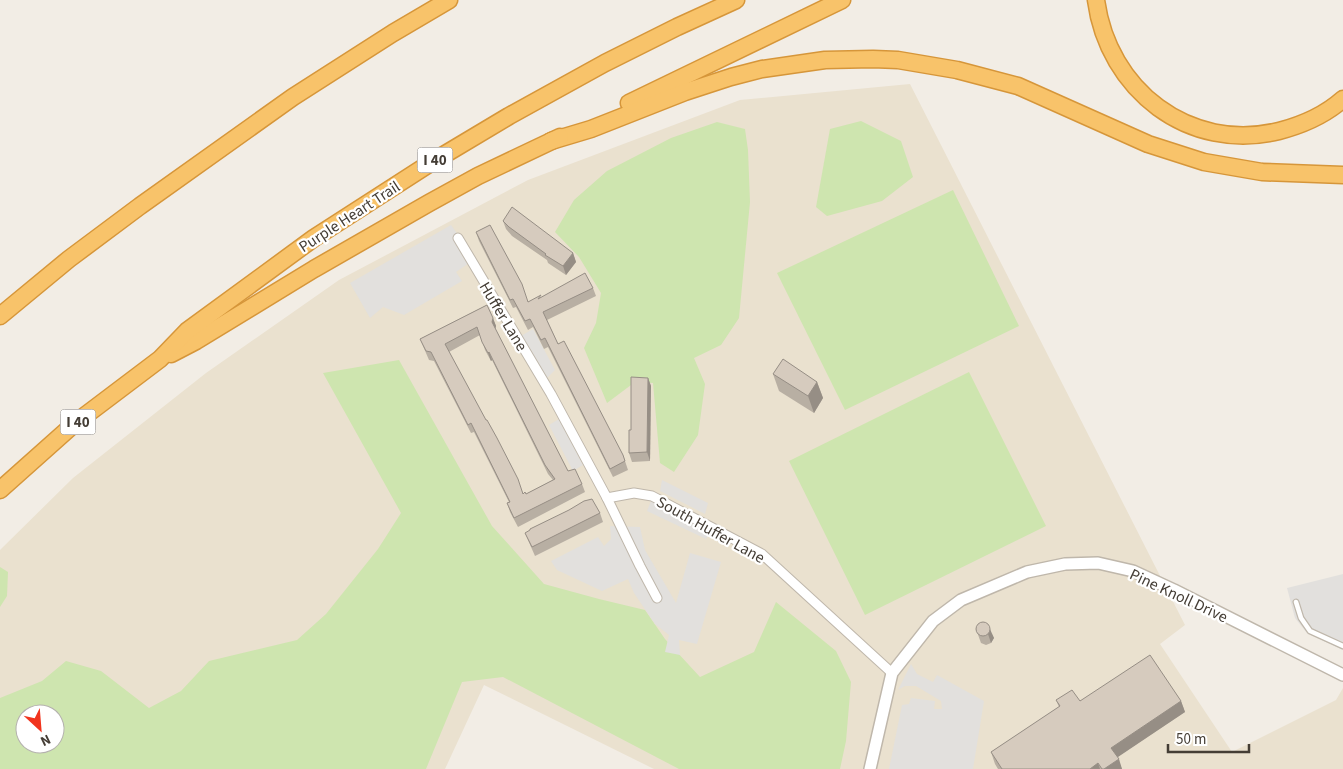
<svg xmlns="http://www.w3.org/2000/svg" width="1343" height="769" font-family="'Source Sans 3',sans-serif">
	<rect width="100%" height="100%" fill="#f2ede5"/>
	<path fill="#eae1cf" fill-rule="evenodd" d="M910,84L1185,625L1160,644L1232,752L1336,700L1343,688V769H654L484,685L445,769H0V550L73,478L206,373L339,280L528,180L740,100ZM25,714H55V744H25Z"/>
	<g fill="#cee5af" fill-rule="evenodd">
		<polygon points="861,121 901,141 913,177 882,201 827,216 816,207 830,129"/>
		<polygon points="717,122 745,129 748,150 750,202 739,318 721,345 694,358 705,384 698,435 674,472 660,463 653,383 635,382 607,403 584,348 596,323 601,293 579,257 555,232 574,200 607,171 671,138"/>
		<polygon points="953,190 1019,326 845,410 777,273"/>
		<path d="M399,360L492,526L544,584L599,599L645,610L665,639L700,677L754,652L776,602L836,651L851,682L846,741L840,769H679L503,677L462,682L426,769H0V698L42,681L66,661L101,671L149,708L181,691L209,661L297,640L326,614L378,549L401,513L323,373ZM25,714H55V744H25Z"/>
		<polygon points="969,372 1046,526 865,615 789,461"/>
		<polygon points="0,567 8,572 7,596 0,607"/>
	</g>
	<g fill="#e2e0dd">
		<polygon points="451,225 475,259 456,272 462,281 404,315 383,307 370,318 350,283"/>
		<polygon points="533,329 555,370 546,379 521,336"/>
		<polygon points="559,419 583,465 573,471 549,425"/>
		<polygon points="662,480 708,503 705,514 660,491"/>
		<polygon points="651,501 711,531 706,539 647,511"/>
		<polygon points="610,526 640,527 645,550 676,603 690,553 721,562 697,644 679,640 680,655 665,652 669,635 655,624 634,593 628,579 602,591 557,570 551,561 598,537 604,546 611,539"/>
		<polygon points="1343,574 1343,650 1307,633 1295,618 1287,588"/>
		<polygon points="911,664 917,674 933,682 937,675 984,701 973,769 889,769 902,705 909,704 911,698 935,701 934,709 942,709 941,701 916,686 905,686 898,690"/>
	</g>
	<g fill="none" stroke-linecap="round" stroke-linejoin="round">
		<g stroke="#bfb7ab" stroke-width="7">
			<polyline id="service" points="1296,602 1301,618 1310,631 1343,646"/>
		</g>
		<g stroke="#bfb7ab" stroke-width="11">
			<g id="minor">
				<polyline points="458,238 551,394 607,498 634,493 652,496 762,554 892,673"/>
				<polyline points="607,498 640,566 657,598"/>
			</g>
		</g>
		<g stroke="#bfb7ab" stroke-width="14">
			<polyline id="tertiary" points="870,769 892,673 933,621 961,600 1027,572 1065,564 1098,563 1133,571 1174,590 1343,675"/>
		</g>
		<g stroke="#d6963a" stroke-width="19">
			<g id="motorway">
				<path d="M1096,0C1108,90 1189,153 1279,131C1302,125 1325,115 1343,99"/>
				<polyline points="629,103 842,0"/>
				<polyline points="551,141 591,129 685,92 731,77 762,69 825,60 873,59 898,60 957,70 1018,86 1148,144 1204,162 1262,172 1343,175"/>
				<polyline points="0,316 69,259 140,206 293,97 393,33 449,0"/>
				<polyline points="171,354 196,341 314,269 429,203 478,176 560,137"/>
				<polyline points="0,490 74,424 160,359 187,331 314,238 432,162 509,116 605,63 677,27 736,0"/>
			</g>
		</g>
		<use href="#service" stroke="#fff" stroke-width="4.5"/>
		<use href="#minor" stroke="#fff" stroke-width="9"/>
		<use href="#tertiary" stroke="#fff" stroke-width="11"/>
		<use href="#motorway" stroke="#f8c36a" stroke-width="16"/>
	</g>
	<g fill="#b8afa3" fill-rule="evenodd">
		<polygon points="503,221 573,253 576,262 566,275 548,263 547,260 512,236 506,229"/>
		<polygon points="476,232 528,302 542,297 593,288 596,296 547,320 558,344 623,455 628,470 613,477 548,347 544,349 533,327 528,330 516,307 513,308 479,241"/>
		<path d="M487,305L496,326L495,329L568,471L582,484L585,492L518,527L510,512L507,503L509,502L474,432L471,433L434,361L429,360L420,339ZM480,335L485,350L491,361L492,360L548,474L553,480L526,494L523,493L449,352Z"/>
		<polygon points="773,374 817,382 823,398 814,413 779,391"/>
		<polygon points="648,378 651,386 650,461 632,462 629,453"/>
		<polygon points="600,513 603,522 535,556 525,533"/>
		<polygon points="983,622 994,638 991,643 986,645 981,643 976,629"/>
		<polygon points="1056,700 1181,701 1185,712 1117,757 1122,769 998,769 995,764 991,752 1059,707"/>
	</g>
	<g fill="#968e85">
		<polygon points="573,253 576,262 566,275 563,266"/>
		<polygon points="493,318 496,326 495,330 492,322"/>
		<polygon points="489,352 492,360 491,361 488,353"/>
		<polygon points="648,378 651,386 650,461 647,452"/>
		<polygon points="817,382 823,398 814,413 808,396"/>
		<polygon points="990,629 994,638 991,643 988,634"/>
		<polygon points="1181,701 1185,712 1115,759 1111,748"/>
		<polygon points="1119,759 1122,769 1104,769"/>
		<polygon points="1098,763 1100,769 1090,769"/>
	</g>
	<g fill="#d6cbbe" stroke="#968e85" fill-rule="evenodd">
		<polygon points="512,207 573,253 563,266 545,255 546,254 509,227 503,221"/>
		<polygon points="490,225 522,284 528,302 541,295 538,299 585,273 593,288 543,312 558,344 564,341 623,455 625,461 610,469 545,338 541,340 530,319 525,321 513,299 510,300 476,232"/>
		<path d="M487,305L493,318L492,322L568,471L575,469L582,484L514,518L507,503L510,502L471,423L468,425L431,352L426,351L420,339ZM477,327L482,342L488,353L489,352L545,465L555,479L526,494L525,492L523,494L518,479L497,438L487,420H486L445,344Z"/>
		<polygon points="783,359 817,382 808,396 773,374"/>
		<polygon points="631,377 648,378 647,452 629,453 629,430 631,430"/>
		<polygon points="592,499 600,513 532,547 525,533 530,530 530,529 569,510 584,501"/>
		<circle cx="983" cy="629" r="7"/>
		<polygon points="1150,655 1181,701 1111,748 1119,759 1104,769 1102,769 1098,763 1090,769 1002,769 991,752 1060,706 1056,700 1072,690 1080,701"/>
	</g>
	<g text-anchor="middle" stroke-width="4.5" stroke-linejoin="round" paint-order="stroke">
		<g fill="#fff" stroke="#7c7772" stroke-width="1">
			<rect x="417.5" y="147.5" width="35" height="25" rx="4"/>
			<rect x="60.5" y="409.5" width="35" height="25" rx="4"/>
		</g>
		<g font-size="15" font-weight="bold" fill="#443d35">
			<text x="435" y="165">I 40</text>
			<text x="78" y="427">I 40</text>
		</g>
		<g font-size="16" fill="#443d35" stroke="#fff">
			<text transform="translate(349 216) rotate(-33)" y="6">Purple Heart Trail</text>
			<text transform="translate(504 316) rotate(59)" y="6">Huffer Lane</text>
			<text transform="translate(711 529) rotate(29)" y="6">South Huffer Lane</text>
			<text transform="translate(1179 595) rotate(25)" y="6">Pine Knoll Drive</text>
		</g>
	</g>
	<g transform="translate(40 729) rotate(154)"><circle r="24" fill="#ffffff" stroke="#b4b1ae"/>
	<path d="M0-4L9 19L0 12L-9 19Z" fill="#f1341d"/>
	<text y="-8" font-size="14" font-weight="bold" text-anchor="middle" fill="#443d35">N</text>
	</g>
	<path d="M1168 744v8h81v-8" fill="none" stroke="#443d35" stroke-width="2.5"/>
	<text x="1176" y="744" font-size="15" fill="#443d35" stroke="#ffffff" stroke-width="4" paint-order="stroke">50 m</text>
</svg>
